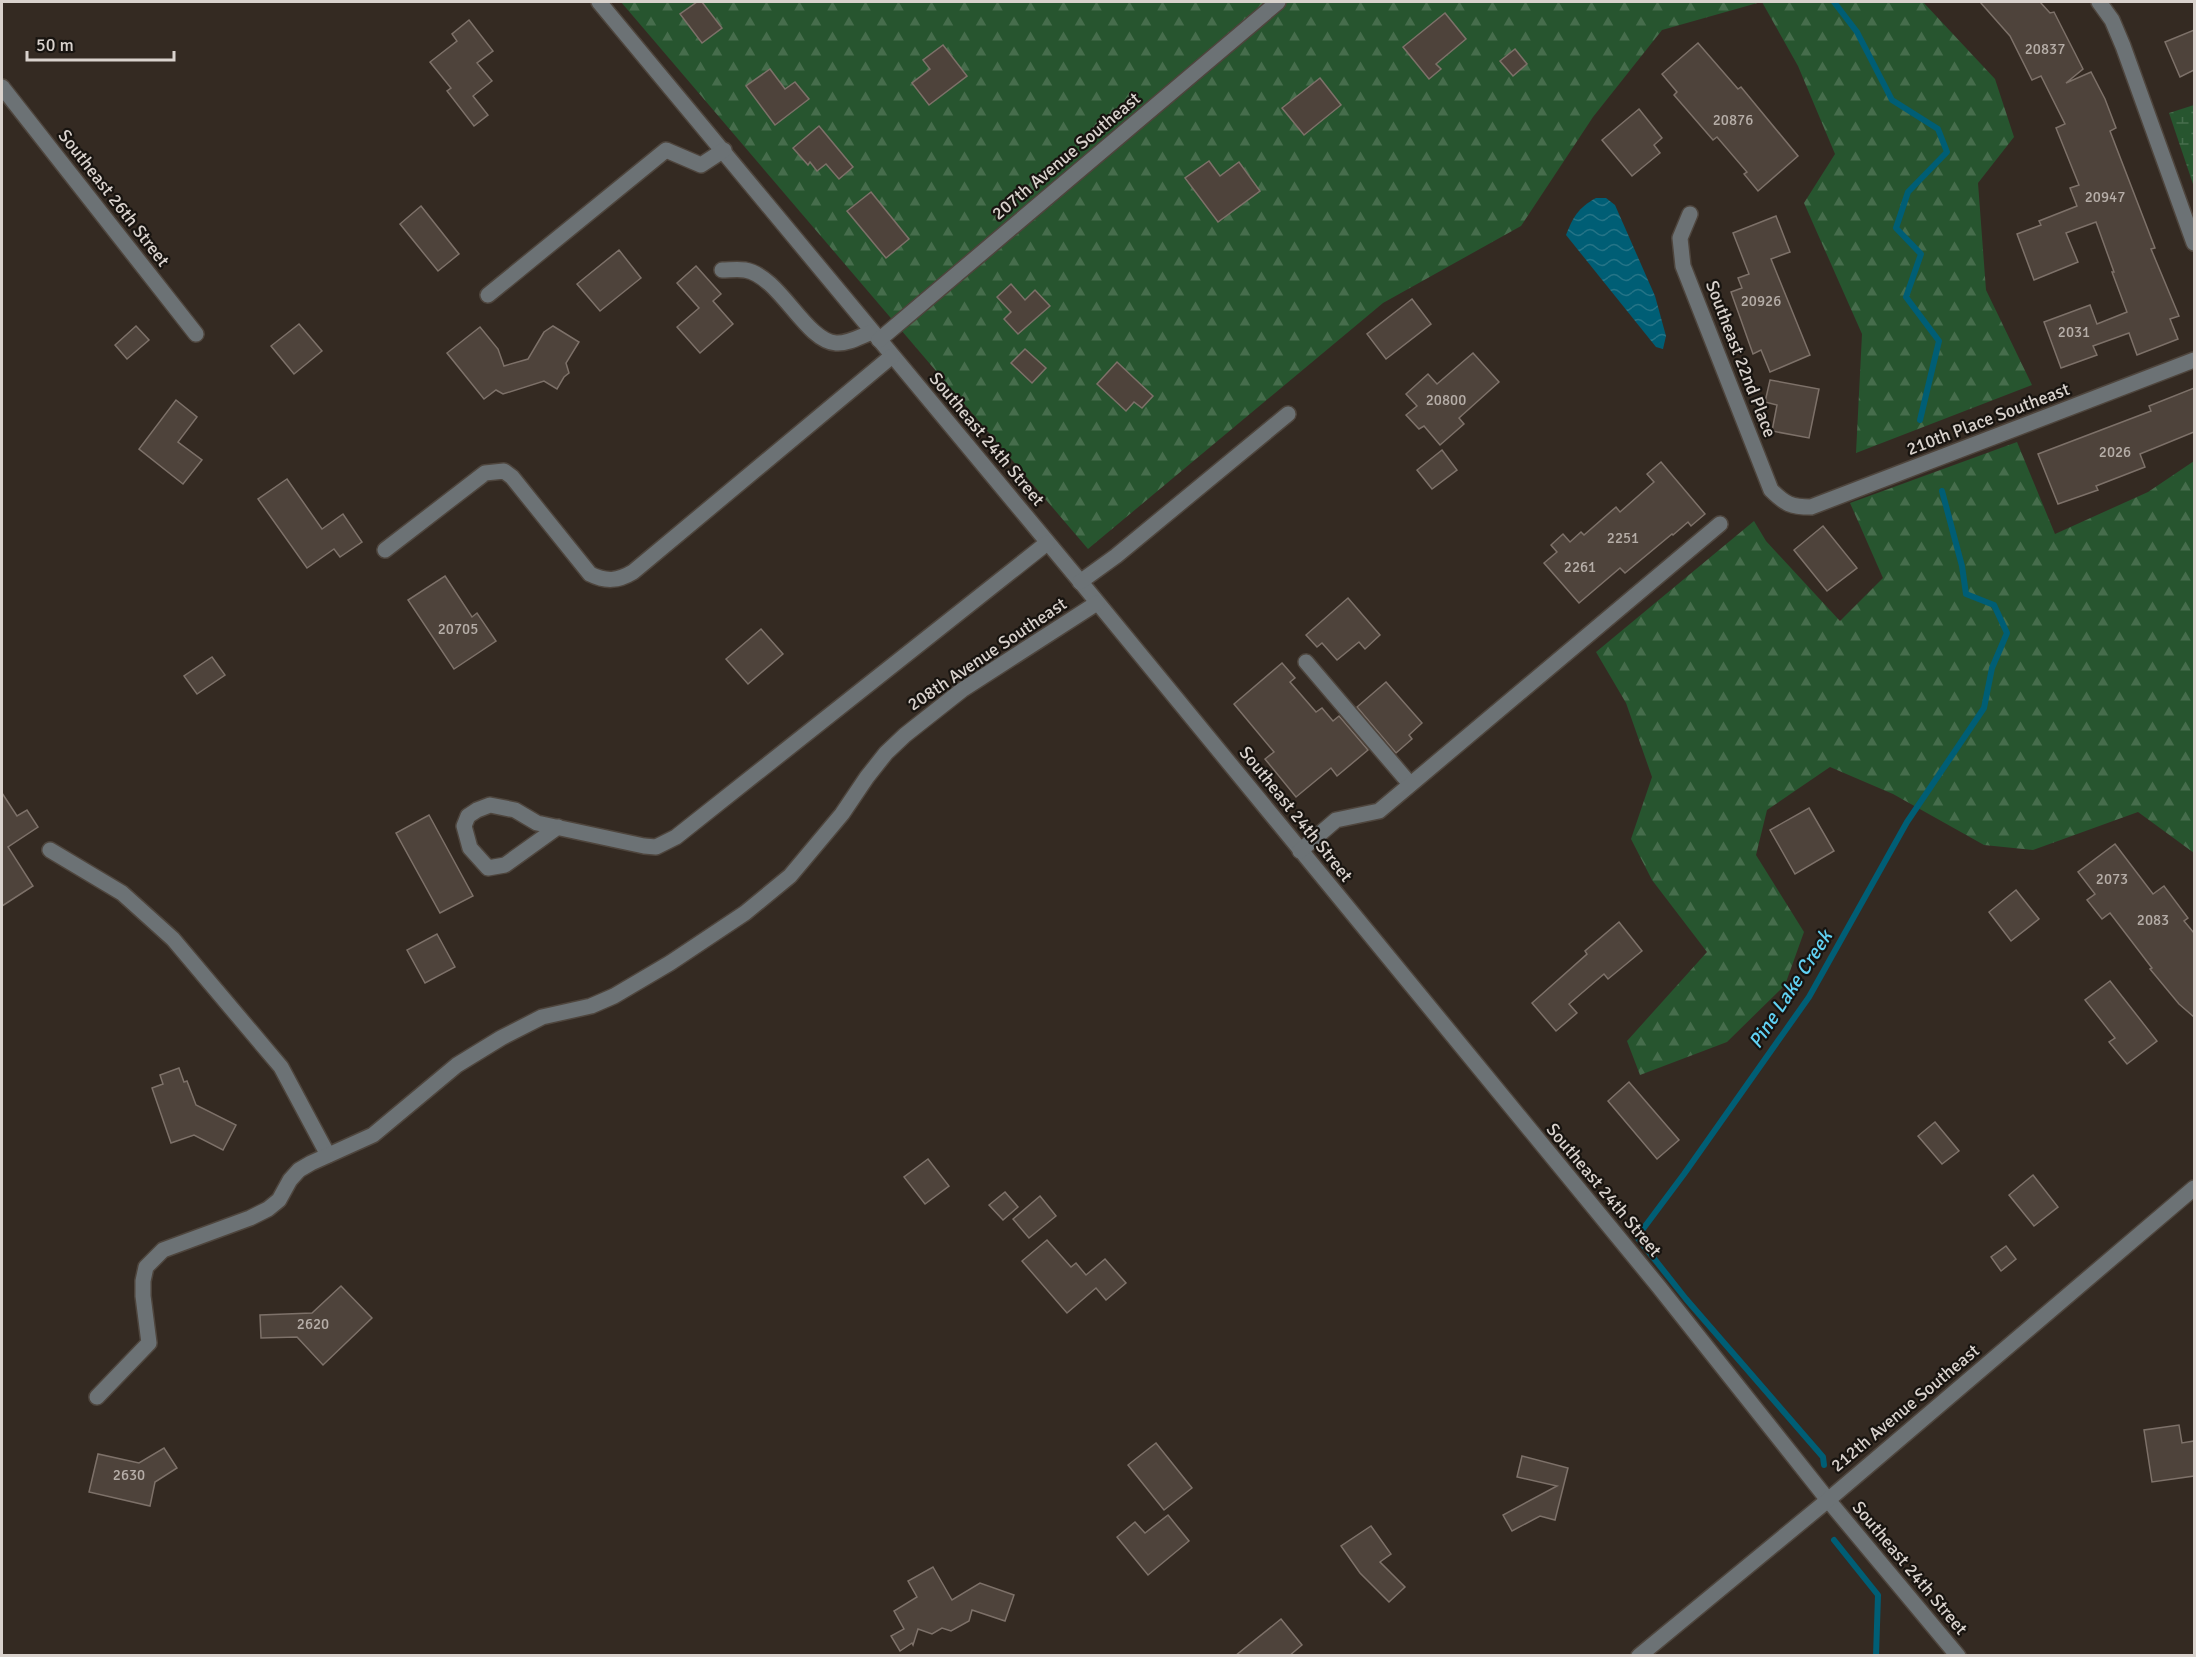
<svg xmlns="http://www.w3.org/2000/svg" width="2196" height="1657" font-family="Signika,sans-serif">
	<defs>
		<pattern id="forest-firs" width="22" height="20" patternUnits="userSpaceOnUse" patternTransform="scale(1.5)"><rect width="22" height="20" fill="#27552f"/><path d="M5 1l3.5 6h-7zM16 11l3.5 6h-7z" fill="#466d4c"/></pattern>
		<pattern id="wetland-marsh" width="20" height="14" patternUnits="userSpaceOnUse" patternTransform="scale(1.5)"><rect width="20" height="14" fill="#27552f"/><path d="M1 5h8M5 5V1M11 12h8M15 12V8" fill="none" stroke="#466d4c"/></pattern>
		<pattern id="water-waves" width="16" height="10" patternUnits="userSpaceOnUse" patternTransform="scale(1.5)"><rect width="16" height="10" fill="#005e75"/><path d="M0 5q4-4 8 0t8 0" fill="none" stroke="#257487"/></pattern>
	</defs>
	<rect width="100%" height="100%" fill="#342a22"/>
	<g fill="url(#forest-firs)">
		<polygon points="621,2 1761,2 1662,30 1593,117 1521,226 1383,303 1088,549"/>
		<polygon points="1762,2 1923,2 1995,79 2014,137 1978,183 1986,290 2032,385 1856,453 1862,334 1804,203 1835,154 1798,66"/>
		<polygon points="2017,442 2055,534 2148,492 2194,461 2194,853 2138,812 2033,850 1984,845 1893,794 1830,767 1767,810 1756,855 1804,932 1785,985 1727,1042 1640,1075 1627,1041 1707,952 1652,880 1631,839 1652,777 1626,703 1596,652 1754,521 1766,541 1840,621 1883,578 1850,503"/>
	</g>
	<polygon fill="url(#wetland-marsh)" points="2194,105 2194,187 2169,113"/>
	<path fill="url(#water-waves)" d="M1596,198H1606L1615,205L1655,296L1666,336L1663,349L1656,347L1566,235C1573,217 1578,208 1596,198Z"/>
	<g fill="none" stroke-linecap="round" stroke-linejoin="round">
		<g stroke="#005e75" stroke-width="6">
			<polyline points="1834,2 1857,32 1892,100 1938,129 1947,152 1908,192 1896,228 1921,254 1906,297 1939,341 1920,420"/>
			<polyline points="1824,1465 1823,1457 1686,1299 1637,1237 1684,1174 1809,997 1907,822 1984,708 1992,668 2007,633 1994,605 1966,594 1962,566 1942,491"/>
			<polyline points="1834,1540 1878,1595 1876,1656"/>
		</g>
	</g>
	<g fill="#4e433b" stroke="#7d7169" stroke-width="1.5">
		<polygon points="697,2 702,2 722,28 702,43 680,14"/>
		<polygon points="1980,2 2040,2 2050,13 2054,12 2083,69 2066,83 2091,72 2105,99 2116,128 2110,131 2155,248 2151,249 2179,316 2170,319 2178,339 2137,355 2129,333 2093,346 2097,355 2061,368 2044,322 2090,305 2097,324 2127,312 2112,272 2114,272 2096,222 2066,233 2078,262 2034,280 2017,234 2041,225 2039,221 2077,206 2070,188 2079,185 2056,128 2065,124 2041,76 2032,80 2010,36"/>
		<polygon points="1445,13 1466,39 1436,64 1441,69 1429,79 1403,47"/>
		<polygon points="469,20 493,51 477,63 492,81 473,96 488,115 474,126 447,91 451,88 430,62 457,41 452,34"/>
		<polygon points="2194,30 2194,70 2180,77 2165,42"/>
		<polygon points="1698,43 1738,89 1741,87 1798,156 1758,191 1744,174 1747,172 1717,137 1713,140 1674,95 1677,92 1662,74"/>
		<polygon points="943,45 967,76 929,105 912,83 930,69 923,60"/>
		<polygon points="1515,49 1527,64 1513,76 1500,61"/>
		<polygon points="770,69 785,89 795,82 809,99 775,125 746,86"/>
		<polygon points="1320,78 1341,105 1304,135 1282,108"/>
		<polygon points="1639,109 1662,138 1654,145 1660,153 1632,176 1602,140"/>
		<polygon points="819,126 853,167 839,179 826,164 817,171 810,162 808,165 793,148"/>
		<polygon points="1209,161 1220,176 1239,162 1260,191 1218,222 1185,178"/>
		<polygon points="871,192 909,239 886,258 847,211"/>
		<polygon points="421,206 459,254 438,271 400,224"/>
		<polygon points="1776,216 1790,252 1771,259 1810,355 1770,372 1761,350 1753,354 1731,292 1742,288 1738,278 1749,274 1733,233"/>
		<polygon points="619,250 641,278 600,311 577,284"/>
		<polygon points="696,266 721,294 713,301 733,324 700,353 677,327 699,308 677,283"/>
		<polygon points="1011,284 1025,300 1035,290 1050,306 1018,334 1004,319 1011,312 997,297"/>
		<polygon points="1412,299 1431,324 1386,359 1367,334"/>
		<polygon points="299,324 322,351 294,374 271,346"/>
		<polygon points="136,326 149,340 127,359 115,345"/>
		<polygon points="553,326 579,342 566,363 569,373 564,377 557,389 544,381 503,394 496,390 484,399 447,353 480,327 498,349 504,366 528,359 544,332"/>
		<polygon points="1025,349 1046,368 1032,383 1011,363"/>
		<polygon points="1473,353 1499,382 1459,418 1464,424 1440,445 1424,426 1419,429 1406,415 1417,406 1406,394 1428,374 1437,384"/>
		<polygon points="1117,362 1153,396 1142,408 1134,402 1126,411 1097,384"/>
		<polygon points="1770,380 1819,389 1809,438 1772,431 1777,405 1765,402"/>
		<polygon points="2194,388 2194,432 2140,454 2145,467 2096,486 2098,490 2058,504 2038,454 2151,411 2149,406"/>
		<polygon points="176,400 197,417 178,442 202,460 183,484 139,449"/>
		<polygon points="1442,450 1457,470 1432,489 1417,470"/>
		<polygon points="1661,462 1705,514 1691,526 1688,522 1673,535 1672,534 1625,573 1620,568 1579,603 1544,563 1557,552 1551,545 1563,534 1570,542 1581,532 1584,535 1616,507 1620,512 1654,482 1647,474"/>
		<polygon points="287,479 322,529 343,514 362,542 340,557 334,549 307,568 258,499"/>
		<polygon points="1823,526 1857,568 1827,591 1794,550"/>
		<polygon points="445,576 472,617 477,613 496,641 454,669 408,600"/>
		<polygon points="1348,598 1380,635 1365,649 1359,642 1337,660 1322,643 1317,647 1306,635"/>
		<polygon points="761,629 783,654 748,684 726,659"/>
		<polygon points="212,657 225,675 197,694 184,676"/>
		<polygon points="1282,663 1295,678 1290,682 1316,712 1322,708 1333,721 1339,716 1368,750 1337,776 1331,768 1296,797 1265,759 1274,752 1234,704"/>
		<polygon points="1386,682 1422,723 1409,735 1412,739 1396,753 1357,707"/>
		<polygon points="2,793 17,816 27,810 38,827 8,847 33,886 2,906"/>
		<polygon points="1809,808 1834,851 1795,874 1770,830"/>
		<polygon points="429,815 473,896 440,913 396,833"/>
		<polygon points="2115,844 2153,894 2164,886 2188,918 2184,921 2194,933 2194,1017 2179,1004 2150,969 2152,968 2110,913 2102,919 2087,900 2095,894 2078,872"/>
		<polygon points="2016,890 2039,919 2011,941 1989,912"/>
		<polygon points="1619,922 1642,951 1608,979 1604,974 1569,1004 1577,1013 1556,1031 1532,1003 1587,954 1585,951"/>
		<polygon points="437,934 455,967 425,983 407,950"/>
		<polygon points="2110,981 2157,1041 2127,1064 2109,1042 2115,1038 2085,1000"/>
		<polygon points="179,1068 184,1082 187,1081 196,1105 236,1125 223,1150 194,1135 171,1143 152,1088 163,1084 160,1075"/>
		<polygon points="1629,1082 1679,1140 1657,1159 1608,1101"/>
		<polygon points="1935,1122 1959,1151 1942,1164 1918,1136"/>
		<polygon points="928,1159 949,1186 925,1204 904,1177"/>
		<polygon points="2033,1175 2058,1207 2034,1226 2009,1195"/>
		<polygon points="1005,1192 1018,1207 1003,1220 989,1205"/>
		<polygon points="1040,1196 1056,1216 1029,1238 1013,1219"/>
		<polygon points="1047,1240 1071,1267 1076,1263 1086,1275 1105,1259 1126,1283 1106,1300 1096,1288 1067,1313 1022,1261"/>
		<polygon points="2006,1246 2016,1259 2001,1271 1991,1257"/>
		<polygon points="341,1286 372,1318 323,1365 297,1337 261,1338 260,1315 312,1313"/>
		<polygon points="2179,1425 2182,1443 2194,1441 2194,1476 2152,1482 2144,1430"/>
		<polygon points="1156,1443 1192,1488 1164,1510 1128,1465"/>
		<polygon points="164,1448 177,1468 155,1482 150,1506 89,1492 98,1454 139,1463"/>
		<polygon points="1522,1456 1568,1468 1555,1520 1540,1516 1512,1531 1503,1515 1557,1486 1517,1477"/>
		<polygon points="1168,1515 1189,1541 1148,1575 1117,1537 1135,1522 1145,1533"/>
		<polygon points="1371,1526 1391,1554 1380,1562 1405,1587 1389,1602 1360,1573 1341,1546"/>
		<polygon points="933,1567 952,1600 980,1583 1014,1595 1005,1621 972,1610 969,1621 951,1631 942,1628 932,1634 918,1629 913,1645 912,1643 900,1651 891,1636 904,1629 894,1611 917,1597 908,1581"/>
		<polygon points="1281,1619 1302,1645 1289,1656 1235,1656"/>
	</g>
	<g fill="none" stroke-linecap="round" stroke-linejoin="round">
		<g stroke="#4e453d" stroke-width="18">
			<g id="minor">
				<polyline points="599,2 1084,586 1659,1287 1828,1500 1958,1656"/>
				<polyline points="2099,2 2112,20 2123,46 2194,243"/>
				<polyline points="2,87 196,334"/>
				<path d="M1690,214L1680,238L1683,266L1771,490C1785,504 1791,507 1811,507L2194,360"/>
				<path d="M722,270C729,270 738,269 745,270C780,276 805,341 836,343C848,344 861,336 872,332"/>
				<polyline points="488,295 666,150 701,165 724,150"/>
				<polyline points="879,340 1278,2"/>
				<path d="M385,550L485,473L504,471L512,477L590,574C606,582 618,581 633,572L892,356"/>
				<polyline points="1080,582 1116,556 1288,414"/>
				<polyline points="1306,662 1410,784"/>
				<polyline points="558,827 505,865 488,868 470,848 464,826 468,816 477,810 490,805 515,810 537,823 644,846 656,847 676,837 1047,543"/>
				<polyline points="50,850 122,893 173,939 281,1067 328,1155"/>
				<polyline points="1300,851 1336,820 1379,811 1720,524"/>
				<polyline points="97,1397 149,1343 143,1296 143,1281 146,1267 163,1250 250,1218 268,1209 279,1200 290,1180 299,1170 311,1163 373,1135 457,1065 501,1038 542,1017 591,1006 614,996 670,963 745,913 790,876 842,814 867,777 886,753 905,735 962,690 1097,603"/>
				<polyline points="1639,1656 1828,1500 2194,1188"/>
			</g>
		</g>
		<use href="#minor" stroke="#6c7275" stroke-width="15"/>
	</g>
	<g text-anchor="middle" stroke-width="4.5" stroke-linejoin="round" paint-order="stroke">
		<g font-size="15" fill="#b6aea8">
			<text x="2045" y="54">20837</text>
			<text x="1733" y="125">20876</text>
			<text x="2105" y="202">20947</text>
			<text x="1761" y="306">20926</text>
			<text x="2074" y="337">2031</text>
			<text x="1446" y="405">20800</text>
			<text x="2115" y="457">2026</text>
			<text x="1623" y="543">2251</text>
			<text x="1580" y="572">2261</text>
			<text x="458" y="634">20705</text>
			<text x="2112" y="884">2073</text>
			<text x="2153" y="925">2083</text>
			<text x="313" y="1329">2620</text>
			<text x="129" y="1480">2630</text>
		</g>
		<g font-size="18" fill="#d9d2cd" stroke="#181410">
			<text transform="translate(1066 156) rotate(-40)" y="6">207th Avenue Southeast</text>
			<text transform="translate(114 198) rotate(52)" y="6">Southeast 26th Street</text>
			<text transform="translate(1741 359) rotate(69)" y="6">Southeast 22nd Place</text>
			<text transform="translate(1988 419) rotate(-21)" y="6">210th Place Southeast</text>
			<text transform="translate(987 439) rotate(50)" y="6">Southeast 24th Street</text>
			<text transform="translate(987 654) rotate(-34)" y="6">208th Avenue Southeast</text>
			<text transform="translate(1296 814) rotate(51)" y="6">Southeast 24th Street</text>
			<text transform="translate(1604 1190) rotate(50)" y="6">Southeast 24th Street</text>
			<text transform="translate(1905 1408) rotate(-40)" y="6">212th Avenue Southeast</text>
			<text transform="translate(1910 1568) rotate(50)" y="6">Southeast 24th Street</text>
		</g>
		<g font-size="20" font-style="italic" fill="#61d2f4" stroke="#181410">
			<text transform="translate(1790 989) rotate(-57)" y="7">Pine Lake Creek</text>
		</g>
	</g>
	<rect width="2196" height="1657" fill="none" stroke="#d9d2cd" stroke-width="6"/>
	<path d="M27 51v9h147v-9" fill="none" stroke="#d9d2cd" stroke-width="3"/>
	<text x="36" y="51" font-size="18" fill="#d9d2cd" stroke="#181410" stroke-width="4.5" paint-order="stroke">50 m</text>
</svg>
